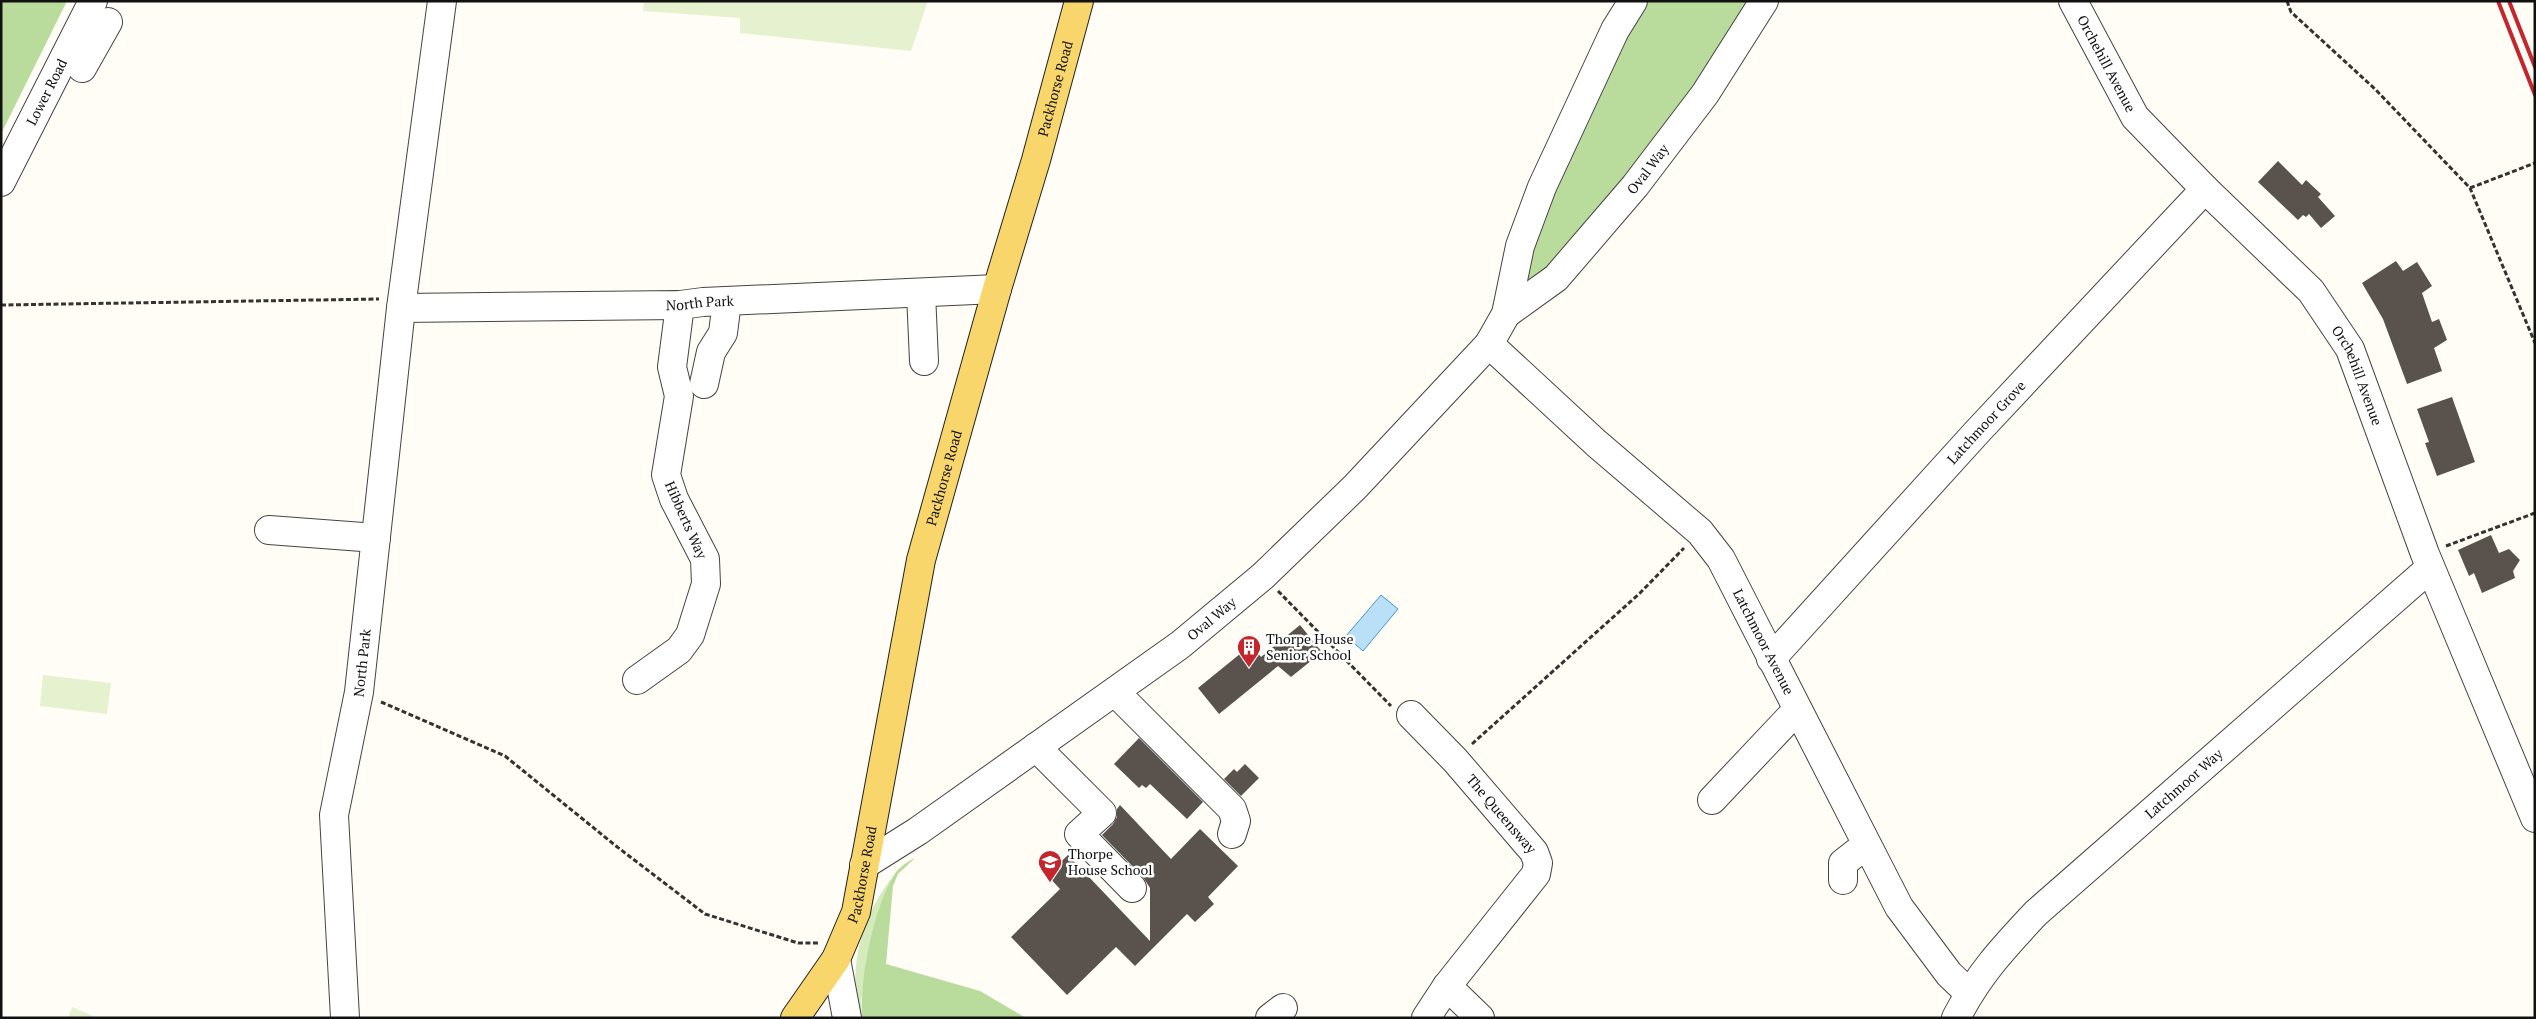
<svg xmlns="http://www.w3.org/2000/svg" width="2536" height="1019" font-family="'PT Serif',serif">
	<rect width="100%" height="100%" fill="#fffdf5"/>
	<path fill="#d5ebbd" d="M895,874L879,910L861,1001L862,1018H858C849,966 861,915 895,874Z"/>
	<g fill="#b9dc9c">
		<polygon points="1,1 67,1 1,134"/>
		<polygon points="1645,1 1753,1 1699,85 1644,156 1535,283 1526,282 1521,269 1546,197"/>
		<path d="M915,858L898,874L893,886L886,964L980,991L1026,1018H862C860,977 873,910 894,875C899,867 907,862 915,858Z"/>
	</g>
	<g fill="#e6f2cf">
		<polygon points="644,1 928,1 911,51 740,33 740,18 643,11"/>
		<polygon points="43,675 111,683 107,714 40,706"/>
		<polygon points="72,1007 98,1018 68,1018"/>
	</g>
	<polygon fill="#b9e0f7" stroke="#3f96cf" points="1381,595 1398,609 1363,651 1346,636"/>
	<g fill="#5a524d">
		<polygon points="2278,161 2302,185 2306,180 2321,194 2318,197 2335,216 2321,228 2309,214 2306,217 2303,215 2298,220 2258,182"/>
		<polygon points="2396,261 2403,271 2417,262 2432,286 2422,293 2432,322 2439,319 2447,340 2434,348 2442,371 2407,384 2383,319 2362,283"/>
		<polygon points="2452,397 2475,462 2437,476 2425,443 2429,442 2417,409"/>
		<polygon points="2491,535 2499,553 2509,549 2520,560 2513,571 2515,578 2482,593 2474,573 2469,576 2458,550"/>
		<polygon points="1300,625 1322,652 1291,677 1278,666 1219,714 1198,688 1251,645 1261,657"/>
		<polygon points="1139,738 1203,802 1187,819 1150,784 1146,788 1142,785 1139,788 1114,764"/>
		<polygon points="1245,764 1259,778 1241,796 1224,779 1234,769 1237,772"/>
		<polygon points="1120,805 1171,859 1200,829 1238,866 1208,897 1214,904 1195,922 1187,914 1135,966 1116,947 1067,995 1011,937 1060,889 1047,875 1068,855 1150,941 1150,888 1143,877 1102,835 1113,824 1117,817 1117,809"/>
	</g>
	<g fill="none" stroke-linecap="round" stroke-linejoin="round">
		<g stroke="#444" stroke-width="30">
			<g id="minor">
				<path id="s1" d="M2073,1L2135,117L2205,189L2311,291L2350,349L2425,554L2535,818"/>
				<polyline points="82,68 108,22"/>
				<path id="s2" d="M1,182L93,1"/>
				<polyline points="921,293 924,361"/>
				<path id="s3" d="M401,308L680,305L703,302L997,289"/>
				<path id="s4" d="M1506,314L1556,278L1635,186L1705,94L1764,1"/>
				<path id="s5" d="M1489,344L1596,443L1700,532L1721,559L1899,907L1949,974L1969,993"/>
				<polyline points="704,384 711,352 723,333 727,301"/>
				<polyline points="269,530 376,538"/>
				<path id="s6" d="M1771,659L1977,432L2205,189"/>
				<polyline points="637,680 679,650 690,635 706,584 705,559 674,499 666,475 679,396 672,367 680,305"/>
				<polyline points="1115,692 1232,809 1236,821 1232,834"/>
				<path id="s7" d="M1411,715L1455,760L1534,852L1538,863L1536,874L1447,986L1426,1018"/>
				<polyline points="1036,747 1102,813 1079,834 1132,888"/>
				<polyline points="1712,800 1797,710"/>
				<path id="s8" d="M864,865L918,831L1180,645L1263,576L1355,487L1489,344L1506,314L1520,246L1542,187L1615,30L1633,1"/>
				<polyline points="1843,880 1843,863 1866,845"/>
				<polyline points="836,959 847,1018"/>
				<polyline points="1447,986 1480,1018"/>
				<path id="s9" d="M345,1018L334,815L359,692L401,308L442,1"/>
				<polyline points="1270,1018 1283,1008"/>
				<path id="s10" d="M1956,1018C1978,975 2003,948 2036,913L2430,568"/>
			</g>
		</g>
		<g stroke="#222" stroke-width="30">
			<g id="major">
				<path id="s11" d="M795,1018L836,959L856,912L921,560L997,289L1036,160L1079,1"/>
			</g>
		</g>
		<g stroke="#333" stroke-width="3" stroke-dasharray="5 2.5" stroke-linecap="butt">
			<polyline points="2287,1 2291,12 2375,89 2470,188 2535,343"/>
			<polyline points="2470,188 2535,163"/>
			<polyline points="1,305 379,299"/>
			<polyline points="2446,546 2535,513"/>
			<polyline points="1278,591 1391,706"/>
			<polyline points="381,702 505,756 616,846 705,914 798,943 819,943"/>
			<polyline points="1472,744 1640,593 1684,548"/>
		</g>
		<use href="#minor" stroke="#fff" stroke-width="28"/>
		<use href="#major" stroke="#f9d66b" stroke-width="28"/>
		<g stroke="#c4262e" stroke-width="4">
			<polyline points="2498,1 2535,95"/>
			<polyline points="2509,1 2535,67"/>
		</g>
	</g>
	<defs>
		<g id="building-pin" transform="scale(1.25)"><path d="M0 17L-7.5 6A9.5 9.5 0 1 1 7.5 6Z" fill="#c4262e" stroke="#fff"/><path d="M-4-6H4V6H1V3H-1V6H-4ZM-2.5-4.3h1.7v1.8h-1.7ZM.8-4.3h1.7v1.8H.8ZM-2.5-1h1.7V.8h-1.7ZM.8-1h1.7V.8H.8Z" fill="#fff"/></g>
		<g id="school-pin" transform="scale(1.25)"><path d="M0 17L-7.5 6A9.5 9.5 0 1 1 7.5 6Z" fill="#c4262e" stroke="#fff"/><path d="M0-5L7-2L0 1L-7-2ZM-4 1L0 2.5L4 1V4Q0 6-4 4Z" fill="#fff"/></g>
	</defs>
	<g fill-rule="evenodd">
		<use href="#building-pin" x="1249" y="647"/>
		<use href="#school-pin" x="1050" y="862"/>
	</g>
	<g text-anchor="middle" stroke-width="5" stroke-linejoin="round" paint-order="stroke">
		<g font-size="14" fill="#111" stroke="#fff">
			<text dy="5" stroke="none"><textPath href="#s1" startOffset="71">Orchehill Avenue</textPath></text>
			<text dy="5" stroke="none"><textPath href="#s11" startOffset="971">Packhorse Road</textPath></text>
			<text dy="5" stroke="none"><textPath href="#s2" startOffset="101">Lower Road</textPath></text>
			<text dy="5" stroke="none"><textPath href="#s4" startOffset="204">Oval Way</textPath></text>
			<text dy="5" stroke="none"><textPath href="#s3" startOffset="299">North Park</textPath></text>
			<text dy="5" stroke="none"><textPath href="#s1" startOffset="476">Orchehill Avenue</textPath></text>
			<text dy="5" stroke="none"><textPath href="#s6" startOffset="320">Latchmoor Grove</textPath></text>
			<text dy="5" stroke="none"><textPath href="#s11" startOffset="566">Packhorse Road</textPath></text>
			<text transform="translate(686 520) rotate(66)" y="5">Hibberts Way</text>
			<text dy="5" stroke="none"><textPath href="#s8" startOffset="426">Oval Way</textPath></text>
			<text dy="5" stroke="none"><textPath href="#s5" startOffset="410">Latchmoor Avenue</textPath></text>
			<text dy="5" stroke="none"><textPath href="#s9" startOffset="358">North Park</textPath></text>
			<text dy="5" stroke="none"><textPath href="#s10" startOffset="329">Latchmoor Way</textPath></text>
			<text dy="5" stroke="none"><textPath href="#s7" startOffset="134">The Queensway</textPath></text>
			<text dy="5" stroke="none"><textPath href="#s11" startOffset="161">Packhorse Road</textPath></text>
		</g>
		<g font-size="14" fill="#111" stroke="#fff" text-anchor="start">
			<text x="1266" y="644">Thorpe House<tspan x="1266" dy="16">Senior School</tspan></text>
			<text x="1068" y="859">Thorpe<tspan x="1068" dy="16">House School</tspan></text>
		</g>
	</g>
	<rect width="2536" height="1019" fill="none" stroke="#111111" stroke-width="5"/>
</svg>
